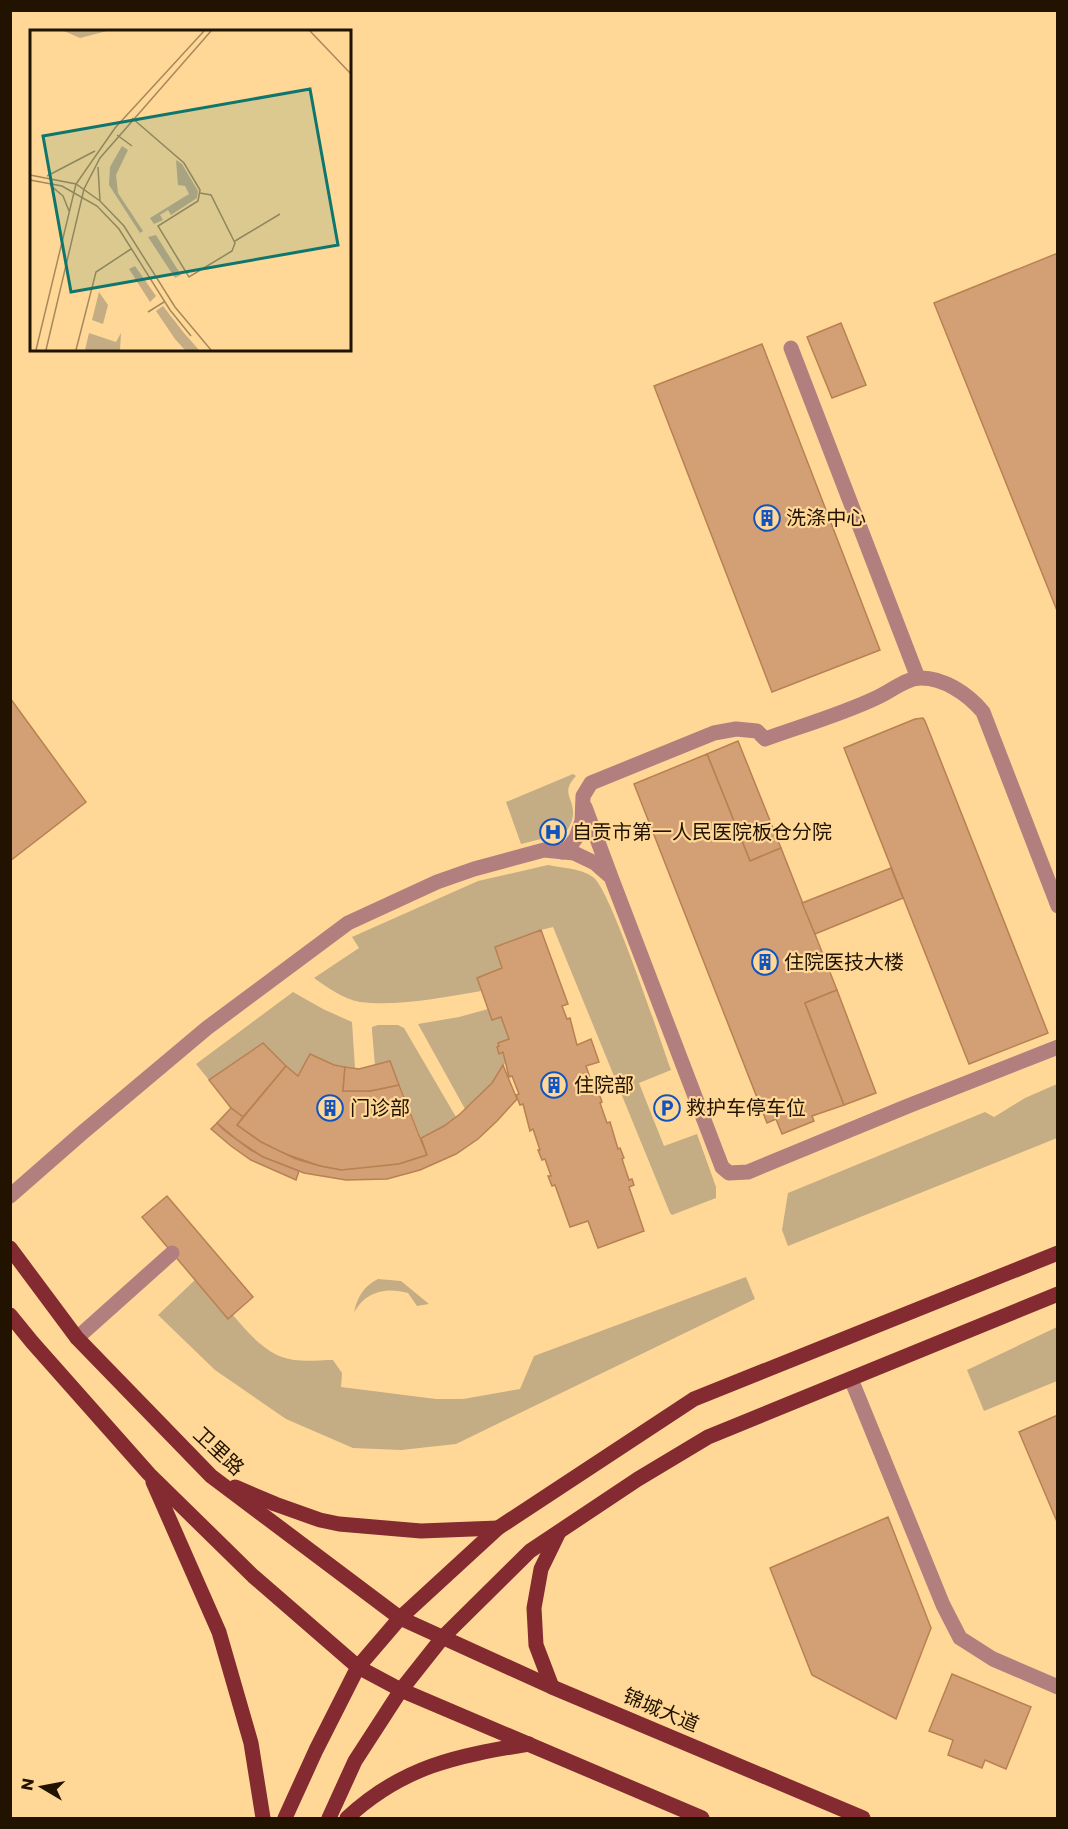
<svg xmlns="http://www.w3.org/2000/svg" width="1068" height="1829" font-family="Poppins,'Noto Sans SC',sans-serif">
	<rect width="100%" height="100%" fill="#ffd897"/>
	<g fill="#c4ac85">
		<path d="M573,774L576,776C560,793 574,798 573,814C573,821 569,828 565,833L521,844L506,802Z"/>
		<path d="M548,865C562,868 580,868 593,877C610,888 660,1040 671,1070L639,1083L664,1146L697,1134L716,1187V1198L672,1215L670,1213L553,927L541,930L495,947L502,968L477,978L481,991C445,997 397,1007 360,1002C343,999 327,987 314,978L359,948L352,937L478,881Z"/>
		<polygon points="293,992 323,1009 352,1022 355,1068 334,1065 310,1054 298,1076 280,1062 263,1043 209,1080 196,1064"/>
		<polygon points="488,1009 492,1020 501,1017 509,1039 499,1043 499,1046 497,1047 499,1053 503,1052 506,1062 492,1083 465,1109 418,1024 459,1017"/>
		<polygon points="378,1025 398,1025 404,1028 456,1117 444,1126 421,1138 390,1061 375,1066 372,1030 372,1027"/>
		<polygon points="1057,1084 1057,1138 788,1246 782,1230 788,1193 985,1112 994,1117 1025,1098"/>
		<path d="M746,1277L755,1299L456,1444L401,1450L353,1448L286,1419L215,1370L158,1315L195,1280L227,1318L232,1314C246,1330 261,1349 282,1357C297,1363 317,1360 333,1360L342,1373L341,1387L436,1399H463L520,1389L534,1356Z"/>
		<path d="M378,1279L401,1281L429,1304L417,1306L408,1293C387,1287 365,1291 354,1313C357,1297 364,1286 378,1279Z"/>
		<polygon points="1057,1327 1057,1381 984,1411 967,1370"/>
	</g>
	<g fill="#d39f75" stroke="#b88152" stroke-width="1.5">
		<polygon points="1058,253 1058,613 934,303"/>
		<polygon points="841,323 866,385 832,398 807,337"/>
		<polygon points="762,344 880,650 772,692 654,386"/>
		<polygon points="10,698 86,802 10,861"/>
		<polygon points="923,718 925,721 1048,1033 969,1064 844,748 915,719"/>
		<polygon points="738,741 781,848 750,861 707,754"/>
		<polygon points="707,754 750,861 781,848 837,990 805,1003 844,1105 812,1116 814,1121 782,1134 776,1119 767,1123 634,784"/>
		<polygon points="891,868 903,898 815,934 802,903"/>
		<polygon points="541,930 568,1004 562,1006 567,1019 570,1018 577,1045 591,1039 599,1062 586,1066 596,1095 599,1093 602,1102 600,1103 607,1123 610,1122 618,1149 620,1148 624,1158 622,1159 629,1180 632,1179 634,1185 629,1187 644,1231 598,1248 588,1221 570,1227 555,1185 552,1186 548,1176 551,1176 545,1159 542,1160 538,1150 540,1150 533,1129 530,1131 523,1104 520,1105 516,1095 519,1094 512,1076 509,1077 503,1052 499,1054 497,1047 499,1046 498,1043 509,1039 501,1017 492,1020 477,978 502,968 495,947"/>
		<polygon points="837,990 876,1093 844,1105 805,1003"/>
		<polygon points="263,1043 286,1066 243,1117 231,1108 209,1080"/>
		<polygon points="310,1054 334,1065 345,1067 343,1091 370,1091 399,1085 427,1155 399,1164 364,1169 341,1170 320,1166 277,1151 261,1142 237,1125 286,1066 298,1076"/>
		<polygon points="390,1061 399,1085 370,1091 343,1091 345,1067 359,1069"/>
		<polygon points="503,1065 517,1099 497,1121 478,1139 456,1154 420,1170 387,1179 346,1180 304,1173 263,1157 236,1139 217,1123 231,1108 243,1117 237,1125 261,1142 296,1159 320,1166 341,1170 399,1164 427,1155 421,1138 444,1126 460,1114 492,1083"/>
		<polygon points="217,1123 225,1131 251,1150 263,1157 299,1171 296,1180 251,1160 231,1146 211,1129"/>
		<polygon points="167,1196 253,1297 228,1319 142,1217"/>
		<polygon points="1058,1415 1058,1524 1019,1432"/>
		<polygon points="888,1517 931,1628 896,1719 812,1675 770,1568"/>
		<polygon points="952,1674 1031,1707 1006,1769 985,1760 982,1768 948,1755 953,1740 929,1731"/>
	</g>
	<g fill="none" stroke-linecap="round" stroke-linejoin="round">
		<g stroke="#b37f7e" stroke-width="15">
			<polyline points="791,348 918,678"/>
			<polyline points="585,807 610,874"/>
			<path d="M562,852L570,846L576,838L582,821L583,796L591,783L714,733L736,729L757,731L765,739C801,726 843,714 878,697C891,691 905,679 919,678C943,677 968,694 983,712L1058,906"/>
			<polyline points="10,1196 82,1133 207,1028 348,923 437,882 474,869 544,850 574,853 595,863 611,877 722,1167 729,1173 748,1172 908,1106 1058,1047"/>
			<polyline points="77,1338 172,1253"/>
			<polyline points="851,1379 943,1605 960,1638 993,1659 1058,1687"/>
		</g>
		<g stroke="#842b31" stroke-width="15">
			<polyline points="10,1248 77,1338 211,1476 400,1618 552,1687 863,1818"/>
			<polyline points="10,1315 32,1342 149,1474 253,1576 358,1667 401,1690 702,1818"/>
			<polyline points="153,1482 219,1632 251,1743 263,1818"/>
			<polyline points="235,1487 275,1504 320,1520 339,1524 421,1531 498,1528"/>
			<polyline points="552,1687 536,1645 534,1608 541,1569 559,1532"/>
			<polyline points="285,1818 316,1750 358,1667 400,1618 498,1528 694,1399 1058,1253"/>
			<polyline points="329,1818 355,1761 401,1690 443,1637 530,1551 638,1479 708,1437 1058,1294"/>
			<path d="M347,1818C403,1766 456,1756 529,1744"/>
		</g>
	</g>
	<defs>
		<g id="building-ring" transform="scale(1.35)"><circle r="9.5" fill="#ffd897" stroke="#1254bf" stroke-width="1.5"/><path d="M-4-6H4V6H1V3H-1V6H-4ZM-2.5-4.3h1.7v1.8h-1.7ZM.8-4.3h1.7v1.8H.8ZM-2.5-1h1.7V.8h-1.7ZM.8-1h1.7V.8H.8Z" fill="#1254bf"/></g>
		<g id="hospital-ring" transform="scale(1.35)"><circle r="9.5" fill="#ffd897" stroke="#1254bf" stroke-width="1.5"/><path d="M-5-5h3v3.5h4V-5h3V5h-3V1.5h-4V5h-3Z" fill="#1254bf"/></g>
		<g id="parking-ring" transform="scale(1.35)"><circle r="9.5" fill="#ffd897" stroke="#1254bf" stroke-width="1.5"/><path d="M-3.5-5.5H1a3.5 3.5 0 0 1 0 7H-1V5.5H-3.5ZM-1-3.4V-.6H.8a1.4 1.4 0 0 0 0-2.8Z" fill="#1254bf"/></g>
	</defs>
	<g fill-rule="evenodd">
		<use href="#building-ring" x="767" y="518"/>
		<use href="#hospital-ring" x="553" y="832"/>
		<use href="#building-ring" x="765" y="962"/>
		<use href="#building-ring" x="554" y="1085"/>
		<use href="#building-ring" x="330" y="1108"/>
		<use href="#parking-ring" x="667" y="1108"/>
	</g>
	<g text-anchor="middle" stroke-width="4.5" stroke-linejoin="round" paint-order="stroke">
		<g font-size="20" fill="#211300" stroke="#ffd897" text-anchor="start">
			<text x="786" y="525">洗涤中心</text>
			<text x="572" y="839">自贡市第一人民医院板仓分院</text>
			<text x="784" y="969">住院医技大楼</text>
			<text x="574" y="1092">住院部</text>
			<text x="350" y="1115">门诊部</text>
			<text x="686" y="1115">救护车停车位</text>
		</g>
		<g font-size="20" fill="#211300" stroke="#ffd897">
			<text transform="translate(219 1451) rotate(43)" y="7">卫里路</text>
			<text transform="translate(661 1710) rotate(23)" y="7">锦城大道</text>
		</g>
	</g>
	<g transform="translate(30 30)">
		<rect width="321" height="321" fill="#ffd897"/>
		<path d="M34,1H77L50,8ZM92,116L98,120L86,145L88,163L113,201L110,203L79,155L80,137ZM146,130L152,134L168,161L167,168L141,185L138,180L130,185L133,190L124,194L120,188L159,164L155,156L148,155ZM126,205L151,245L145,248L118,207ZM105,236L126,266L120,272L99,239ZM69,262L78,275L73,294L62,290ZM133,276L154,303L169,320H155L145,309L126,281ZM59,303L86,312L91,303L90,320H55Z" fill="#c4ac85"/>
		<path fill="none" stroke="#a6895b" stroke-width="1.5" d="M280,1L321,44M102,88L154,133L170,160L168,171L128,196L159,247L202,221L205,213L181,165L170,163M87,105L102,116M68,137L70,171M0,145L46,154L70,171L94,196L145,277L181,320M17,146L65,121M0,150L32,156L67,176L89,199L140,280L161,306M20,155L33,166L39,181M205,211L250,184M118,282L134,272M6,320L46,154L85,98L174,1M16,320L54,159L70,128L181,1M46,320L66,242L101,219"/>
		<path fill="#0f766e" fill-opacity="0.15" stroke="#0f766e" stroke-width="3" d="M280,59L308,215L41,262L13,106Z"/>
		<rect width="321" height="321" fill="none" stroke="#211300" stroke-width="3"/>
	</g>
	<rect width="1068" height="1829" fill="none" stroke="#211300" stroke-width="24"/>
	<g transform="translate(42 1787) rotate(280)" stroke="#ffd897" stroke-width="4.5" paint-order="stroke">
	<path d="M0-4.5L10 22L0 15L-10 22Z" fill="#211300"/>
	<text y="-9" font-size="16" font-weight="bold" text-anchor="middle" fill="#211300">N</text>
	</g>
</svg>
